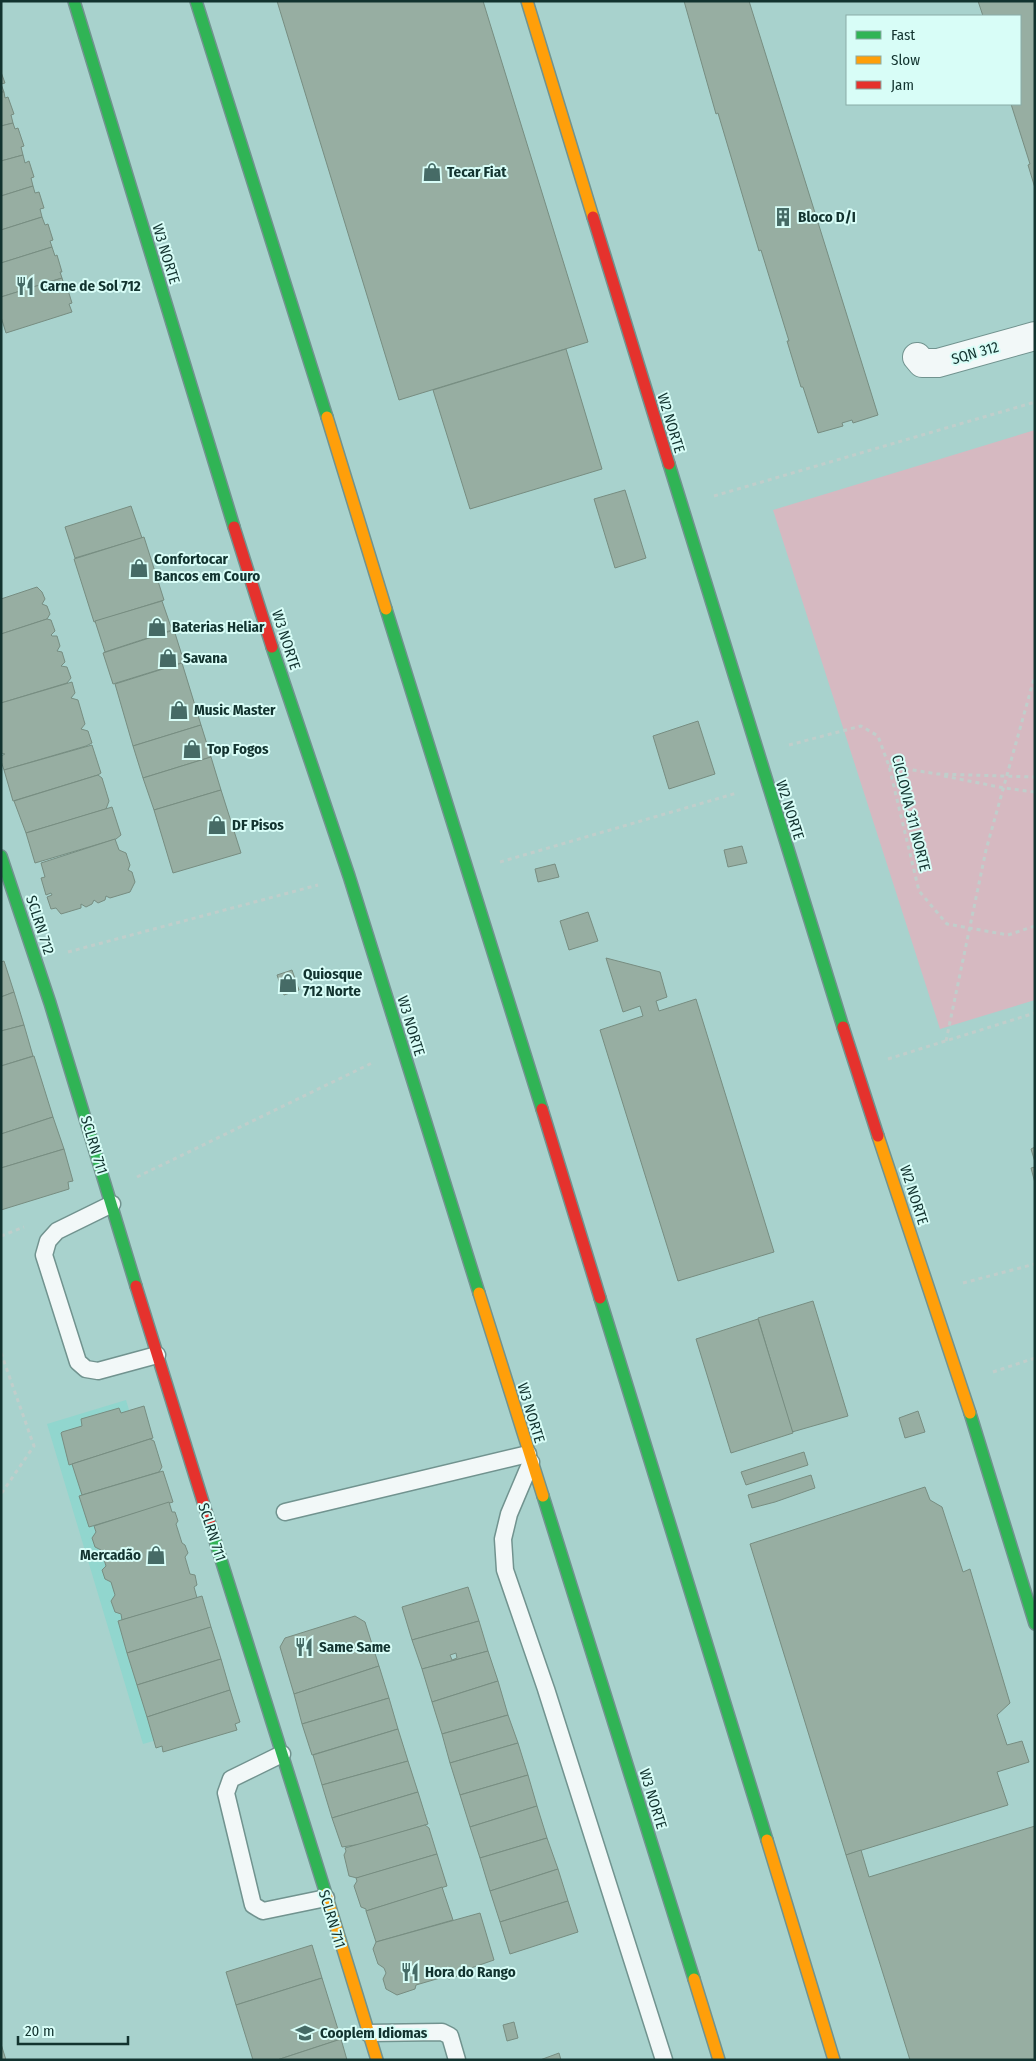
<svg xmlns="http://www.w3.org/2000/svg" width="1036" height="2061" font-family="'Fira Sans Condensed',sans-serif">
	<rect width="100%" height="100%" fill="#a8d2cd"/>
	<polygon fill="#91d6ce" points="126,1400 223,1721 143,1744 47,1424"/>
	<polygon fill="#d6b9c1" points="1035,430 1035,1000 940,1029 773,510"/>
	<g fill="#97aea2" stroke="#778d81" fill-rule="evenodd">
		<polygon points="277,1 483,1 588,342 399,400"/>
		<polygon points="684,1 749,1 878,415 853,423 852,420 842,423 843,426 818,433 803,387 801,387 787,341 789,341 761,250 759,251 718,113 716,114"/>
		<polygon points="978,1 1035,1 1035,188 1028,165 1030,164 1011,104 1020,104 1020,16 983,16"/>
		<polygon points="1,72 5,83 1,84 4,92 1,92"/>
		<polygon points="1,92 4,92 5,98 8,97 14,114 11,115 13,123 1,126"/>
		<polygon points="13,123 15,129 18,128 24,146 21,147 23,155 1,161 1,126"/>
		<polygon points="23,155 25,163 29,161 34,177 31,178 33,186 1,196 1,161"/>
		<polygon points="33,186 35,193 39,192 44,208 40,209 42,217 1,230 1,196"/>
		<polygon points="42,217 45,225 48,224 53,240 50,241 52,247 1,263 1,230"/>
		<polygon points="52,247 55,256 57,255 62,272 60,272 62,278 1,297 1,263"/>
		<polygon points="62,278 65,287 67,287 72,303 69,304 72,312 6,333 1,317 1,297"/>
		<polygon points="566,349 602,469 470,509 433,390"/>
		<polygon points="625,490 646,558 615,568 594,499"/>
		<polygon points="131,506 142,538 75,558 65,527"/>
		<polygon points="144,537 164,600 94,622 74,559"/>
		<polygon points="37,587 42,592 45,599 42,604 47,606 50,614 47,619 1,634 1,599"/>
		<polygon points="162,601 172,630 105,652 95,621"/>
		<polygon points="47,619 51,620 55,631 51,635 52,636 57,636 60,646 57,651 62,652 65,662 61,666 67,667 71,678 67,683 1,703 1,634"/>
		<polygon points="174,630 184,662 113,684 103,653"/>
		<polygon points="182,663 201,725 133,746 115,684"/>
		<polygon points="72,682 75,693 71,698 78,700 85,724 81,729 88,731 92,743 86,746 4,770 1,761 1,756 5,754 1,753 1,703"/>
		<polygon points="698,721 715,774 669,789 653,736"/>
		<polygon points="201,725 211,757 143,778 133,746"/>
		<polygon points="92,745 101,773 98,775 13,801 4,770"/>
		<polygon points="211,757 221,790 154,810 143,778"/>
		<polygon points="98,775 102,778 109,801 106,809 26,833 14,801"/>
		<polygon points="221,790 241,853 173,873 154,810"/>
		<polygon points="112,807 121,835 116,839 35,863 26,833"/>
		<polygon points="115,839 119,850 126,853 130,865 128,870 132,872 135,882 130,892 110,898 106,896 105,900 98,903 94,900 92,904 86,907 81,904 81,908 61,914 56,908 51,909 47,897 52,895 51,893 46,895 41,878 45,877 41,863"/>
		<polygon points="742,846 747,863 728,867 724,850"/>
		<polygon points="555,864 559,877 538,882 535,869"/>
		<polygon points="588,912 598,941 569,950 560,921"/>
		<polygon points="606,958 660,972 667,997 656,1001 659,1011 696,999 774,1252 678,1281 600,1030 643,1016 640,1006 623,1012"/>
		<polygon points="4,961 14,992 1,997 1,962"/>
		<polygon points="292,970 299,990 284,995 277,975"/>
		<polygon points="14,992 24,1025 1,1031 1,997"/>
		<polygon points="24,1025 33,1056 1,1066 1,1031"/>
		<polygon points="34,1056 53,1117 1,1134 1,1066"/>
		<polygon points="53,1117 64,1149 1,1168 1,1134"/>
		<polygon points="1035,1147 1035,1162 1031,1149"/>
		<polygon points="64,1149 73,1181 68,1182 69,1189 1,1210 1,1168"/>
		<polygon points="1035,1167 1035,1183 1031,1168"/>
		<polygon points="813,1301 848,1416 792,1432 758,1318"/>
		<polygon points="758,1319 793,1433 731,1453 696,1339"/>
		<polygon points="144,1406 153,1438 69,1465 61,1433 62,1432 82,1426 81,1419 119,1408 121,1413"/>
		<polygon points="918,1411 925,1432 905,1438 899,1418"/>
		<polygon points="150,1439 154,1441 162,1467 159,1472 82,1495 72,1464"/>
		<polygon points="804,1452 808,1465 746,1485 741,1472"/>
		<polygon points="163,1471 173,1502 89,1527 79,1496"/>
		<polygon points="811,1475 815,1488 775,1502 752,1508 748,1495"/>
		<polygon points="925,1487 930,1500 942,1507 963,1572 970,1569 1010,1703 997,1715 1007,1745 1022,1741 1029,1762 997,1772 1008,1805 846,1855 750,1544"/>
		<polygon points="169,1502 172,1512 175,1512 178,1521 176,1524 182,1543 185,1545 188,1553 185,1557 190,1574 195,1575 197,1585 194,1587 197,1598 122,1620 121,1614 115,1612 111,1601 115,1595 111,1582 105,1579 102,1570 106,1566 101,1550 95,1547 92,1538 96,1532 94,1526"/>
		<polygon points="468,1587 479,1621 412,1640 402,1607"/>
		<polygon points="202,1596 211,1627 127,1653 118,1621"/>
		<polygon points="355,1616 365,1622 379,1666 294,1694 280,1647 285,1638"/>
		<path d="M479,1621L488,1651L422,1669L412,1640ZM456,1653L457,1658L452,1660L450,1655Z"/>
		<polygon points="211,1627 221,1659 137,1685 127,1653"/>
		<polygon points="488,1651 498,1681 432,1702 422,1669"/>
		<polygon points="221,1659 230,1690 147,1717 137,1685"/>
		<polygon points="379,1666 389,1698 302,1724 294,1694"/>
		<polygon points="498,1681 508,1715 442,1734 432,1702"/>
		<polygon points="230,1690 240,1722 235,1724 237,1730 163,1752 162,1746 156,1748 147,1717"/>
		<polygon points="389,1698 398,1729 312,1755 302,1724"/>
		<polygon points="508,1715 518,1743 450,1763 442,1734"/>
		<polygon points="398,1729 408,1761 322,1785 313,1755"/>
		<polygon points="518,1743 528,1775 460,1795 450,1763"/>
		<polygon points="408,1761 418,1792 332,1818 322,1785"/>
		<polygon points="528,1775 537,1806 470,1827 460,1795"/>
		<polygon points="418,1792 428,1824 362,1844 342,1847 332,1818"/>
		<polygon points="537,1806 547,1838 480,1858 470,1827"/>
		<polygon points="425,1825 429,1828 437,1854 357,1878 349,1876 344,1855 346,1851 345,1848"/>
		<polygon points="1035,1826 1035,2060 910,2060 846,1855 861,1850 869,1877"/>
		<polygon points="547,1838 558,1869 490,1891 480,1858"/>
		<polygon points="437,1854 447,1886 366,1911 366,1909 361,1907 354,1886 357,1881 356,1878"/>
		<polygon points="558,1869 568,1901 500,1922 490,1891"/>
		<polygon points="442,1887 453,1920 376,1942 366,1911"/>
		<polygon points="568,1901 578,1932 510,1954 500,1922"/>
		<polygon points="480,1913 494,1960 468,1969 466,1973 449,1979 442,1975 439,1975 440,1978 416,1985 415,1989 397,1995 386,1989 383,1979 386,1973 384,1968 378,1964 373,1949 376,1942"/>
		<polygon points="312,1945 322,1978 236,2005 226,1972"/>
		<polygon points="322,1978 341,2039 277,2060 253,2060 236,2005"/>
		<polygon points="514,2022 518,2038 507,2041 503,2025"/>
		<polygon points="341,2039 347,2060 277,2060"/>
		<polygon points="1,2044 6,2060 1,2060"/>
		<polygon points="559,2053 561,2060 540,2060"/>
	</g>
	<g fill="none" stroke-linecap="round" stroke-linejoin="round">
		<g stroke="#71938f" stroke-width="19">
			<g id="lane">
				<polyline points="112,1204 57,1231 48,1241 44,1255 78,1362 86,1369 98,1371 157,1355"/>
				<polyline points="531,1462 509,1514 503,1539 505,1570 546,1689 664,2060"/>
				<polyline points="285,1512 528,1454"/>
				<polyline points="282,1754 231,1779 226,1793 253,1905 263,1911 326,1898"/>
				<polyline points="368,2033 442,2032 450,2036 457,2060"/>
			</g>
		</g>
		<g stroke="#71938f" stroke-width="30">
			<polyline id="street" points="917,357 922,363 938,363 1035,336"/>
		</g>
		<g stroke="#71938f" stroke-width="14">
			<g id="fast">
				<polyline points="74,1 234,527"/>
				<polyline points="196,1 327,417"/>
				<polyline points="669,464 843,1027"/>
				<polyline points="386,609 542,1109"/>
				<polyline points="272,647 349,876 479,1293"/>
				<polyline points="1,856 50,1003 136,1286"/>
				<polyline points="600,1298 767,1840"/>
				<polyline points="970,1413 1035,1624"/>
				<polyline points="543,1496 694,1979"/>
				<polyline points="213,1534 326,1894"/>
			</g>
		</g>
		<g stroke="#71938f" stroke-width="14">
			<g id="slow">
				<polyline points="527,1 593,217"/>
				<polyline points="327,417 386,609"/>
				<polyline points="878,1136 970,1413"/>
				<polyline points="479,1293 543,1496"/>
				<polyline points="767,1840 834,2060"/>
				<polyline points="326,1894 377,2060"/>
				<polyline points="694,1979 719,2060"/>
			</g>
		</g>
		<g stroke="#71938f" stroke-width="14">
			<g id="jam">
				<polyline points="593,217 669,464"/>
				<polyline points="234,527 272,647"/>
				<polyline points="843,1027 878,1136"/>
				<polyline points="542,1109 600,1298"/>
				<polyline points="136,1286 213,1534"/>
			</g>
		</g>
		<g stroke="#c0cecb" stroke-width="3" stroke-dasharray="4 4" stroke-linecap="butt">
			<polyline points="714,496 1035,402"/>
			<polyline points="789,745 861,726 878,736 889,766 919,891 947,924 1008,935 1035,926"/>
			<polyline points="889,766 937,774 1035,777"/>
			<polyline points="944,776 1004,788 1035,792"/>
			<polyline points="500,862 737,793"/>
			<polyline points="68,952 318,885"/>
			<polyline points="946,1041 986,850 1035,675"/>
			<polyline points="888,1059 1035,1013"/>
			<polyline points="137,1177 372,1063"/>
			<polyline points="1,1236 24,1227"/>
			<polyline points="963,1283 1035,1264"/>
			<polyline points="1,1353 34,1446 1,1494"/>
			<polyline points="993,1372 1035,1358"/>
		</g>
		<use href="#lane" stroke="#f2f8f8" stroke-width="16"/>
		<use href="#street" stroke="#f2f8f8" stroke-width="28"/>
		<use href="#fast" stroke="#30b455" stroke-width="11"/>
		<use href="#slow" stroke="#ff9f0a" stroke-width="11"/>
		<use href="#jam" stroke="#e5322d" stroke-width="11"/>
	</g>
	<defs>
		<g id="shop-bare" transform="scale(1.5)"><path d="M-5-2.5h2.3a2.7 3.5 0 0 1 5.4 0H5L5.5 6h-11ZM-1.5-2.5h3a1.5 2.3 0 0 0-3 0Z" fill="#466b66" stroke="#d8fdf7" stroke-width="2.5" paint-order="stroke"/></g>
		<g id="building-bare" transform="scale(1.5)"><path d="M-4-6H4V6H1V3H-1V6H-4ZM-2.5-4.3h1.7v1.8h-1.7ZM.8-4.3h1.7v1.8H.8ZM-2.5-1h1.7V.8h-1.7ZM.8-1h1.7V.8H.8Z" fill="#466b66" stroke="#d8fdf7" stroke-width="2.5" paint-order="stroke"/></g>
		<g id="restaurant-bare" transform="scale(1.5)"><path d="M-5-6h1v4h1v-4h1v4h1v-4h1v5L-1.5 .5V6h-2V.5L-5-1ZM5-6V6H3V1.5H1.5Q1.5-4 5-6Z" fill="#466b66" stroke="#d8fdf7" stroke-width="2.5" paint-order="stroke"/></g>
		<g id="school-bare" transform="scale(1.5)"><path d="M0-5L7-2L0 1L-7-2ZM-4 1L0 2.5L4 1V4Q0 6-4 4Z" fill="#466b66" stroke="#d8fdf7" stroke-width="2.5" paint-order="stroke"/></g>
	</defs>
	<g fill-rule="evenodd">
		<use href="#shop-bare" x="432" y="172"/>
		<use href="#building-bare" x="783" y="217"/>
		<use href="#restaurant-bare" x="25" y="286"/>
		<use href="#shop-bare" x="139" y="568"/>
		<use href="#shop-bare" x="157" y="627"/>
		<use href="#shop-bare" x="168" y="658"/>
		<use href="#shop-bare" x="179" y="710"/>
		<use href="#shop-bare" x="192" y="749"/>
		<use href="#shop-bare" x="217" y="825"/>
		<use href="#shop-bare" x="288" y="983"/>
		<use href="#shop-bare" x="156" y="1555"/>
		<use href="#restaurant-bare" x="304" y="1647"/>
		<use href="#restaurant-bare" x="410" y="1972"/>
		<use href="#school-bare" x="305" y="2033"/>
	</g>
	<g text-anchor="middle" stroke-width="4" stroke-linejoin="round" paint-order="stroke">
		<g font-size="15" font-weight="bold" fill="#12332f" stroke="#d8fdf7" text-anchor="start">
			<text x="447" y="177">Tecar Fiat</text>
			<text x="798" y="222">Bloco D/I</text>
			<text x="40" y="291">Carne de Sol 712</text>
			<text x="154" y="564">Confortocar<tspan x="154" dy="17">Bancos em Couro</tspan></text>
			<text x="172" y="632">Baterias Heliar</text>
			<text x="183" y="663">Savana</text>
			<text x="194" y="715">Music Master</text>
			<text x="207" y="754">Top Fogos</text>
			<text x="232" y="830">DF Pisos</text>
			<text x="303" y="979">Quiosque<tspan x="303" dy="17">712 Norte</tspan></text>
			<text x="141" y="1560" text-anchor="end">Mercadão</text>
			<text x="319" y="1652">Same Same</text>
			<text x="425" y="1977">Hora do Rango</text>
			<text x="320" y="2038">Cooplem Idiomas</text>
		</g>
		<g font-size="15" fill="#12332f" stroke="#d8fdf7">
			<text transform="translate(166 254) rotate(73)" y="5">W3 NORTE</text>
			<text transform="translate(975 353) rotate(-16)" y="5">SQN 312</text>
			<text transform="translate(671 423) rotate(73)" y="5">W2 NORTE</text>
			<text transform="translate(286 640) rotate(72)" y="5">W3 NORTE</text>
			<text transform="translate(790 810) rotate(72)" y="5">W2 NORTE</text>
			<text transform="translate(911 813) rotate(76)" y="5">CICLOVIA 311 NORTE</text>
			<text transform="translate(40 925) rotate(72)" y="5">SCLRN 712</text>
			<text transform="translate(411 1026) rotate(73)" y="5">W3 NORTE</text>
			<text transform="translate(94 1145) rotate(73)" y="5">SCLRN 711</text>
			<text transform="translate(914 1195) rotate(72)" y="5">W2 NORTE</text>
			<text transform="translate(531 1413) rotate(73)" y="5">W3 NORTE</text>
			<text transform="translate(212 1532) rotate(72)" y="5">SCLRN 711</text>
			<text transform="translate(653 1799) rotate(73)" y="5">W3 NORTE</text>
			<text transform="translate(332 1919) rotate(73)" y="5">SCLRN 711</text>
		</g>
	</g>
	<rect width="1036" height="2061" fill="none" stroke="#12332f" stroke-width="5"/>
	<rect x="846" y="15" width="175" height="90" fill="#d8fdf7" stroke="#89aca7"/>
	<rect x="856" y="31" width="25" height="8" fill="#30b455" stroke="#89aca7"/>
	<text x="891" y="40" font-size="15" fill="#12332f">Fast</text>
	<rect x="856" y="56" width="25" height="8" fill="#ff9f0a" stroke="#89aca7"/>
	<text x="891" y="65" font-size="15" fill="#12332f">Slow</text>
	<rect x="856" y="81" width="25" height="8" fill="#e5322d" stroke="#89aca7"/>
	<text x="891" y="90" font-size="15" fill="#12332f">Jam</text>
	<path d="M18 2036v8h110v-8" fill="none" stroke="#12332f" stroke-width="2.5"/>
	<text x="25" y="2036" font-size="15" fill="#12332f" stroke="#d8fdf7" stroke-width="4" paint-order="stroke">20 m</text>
</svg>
